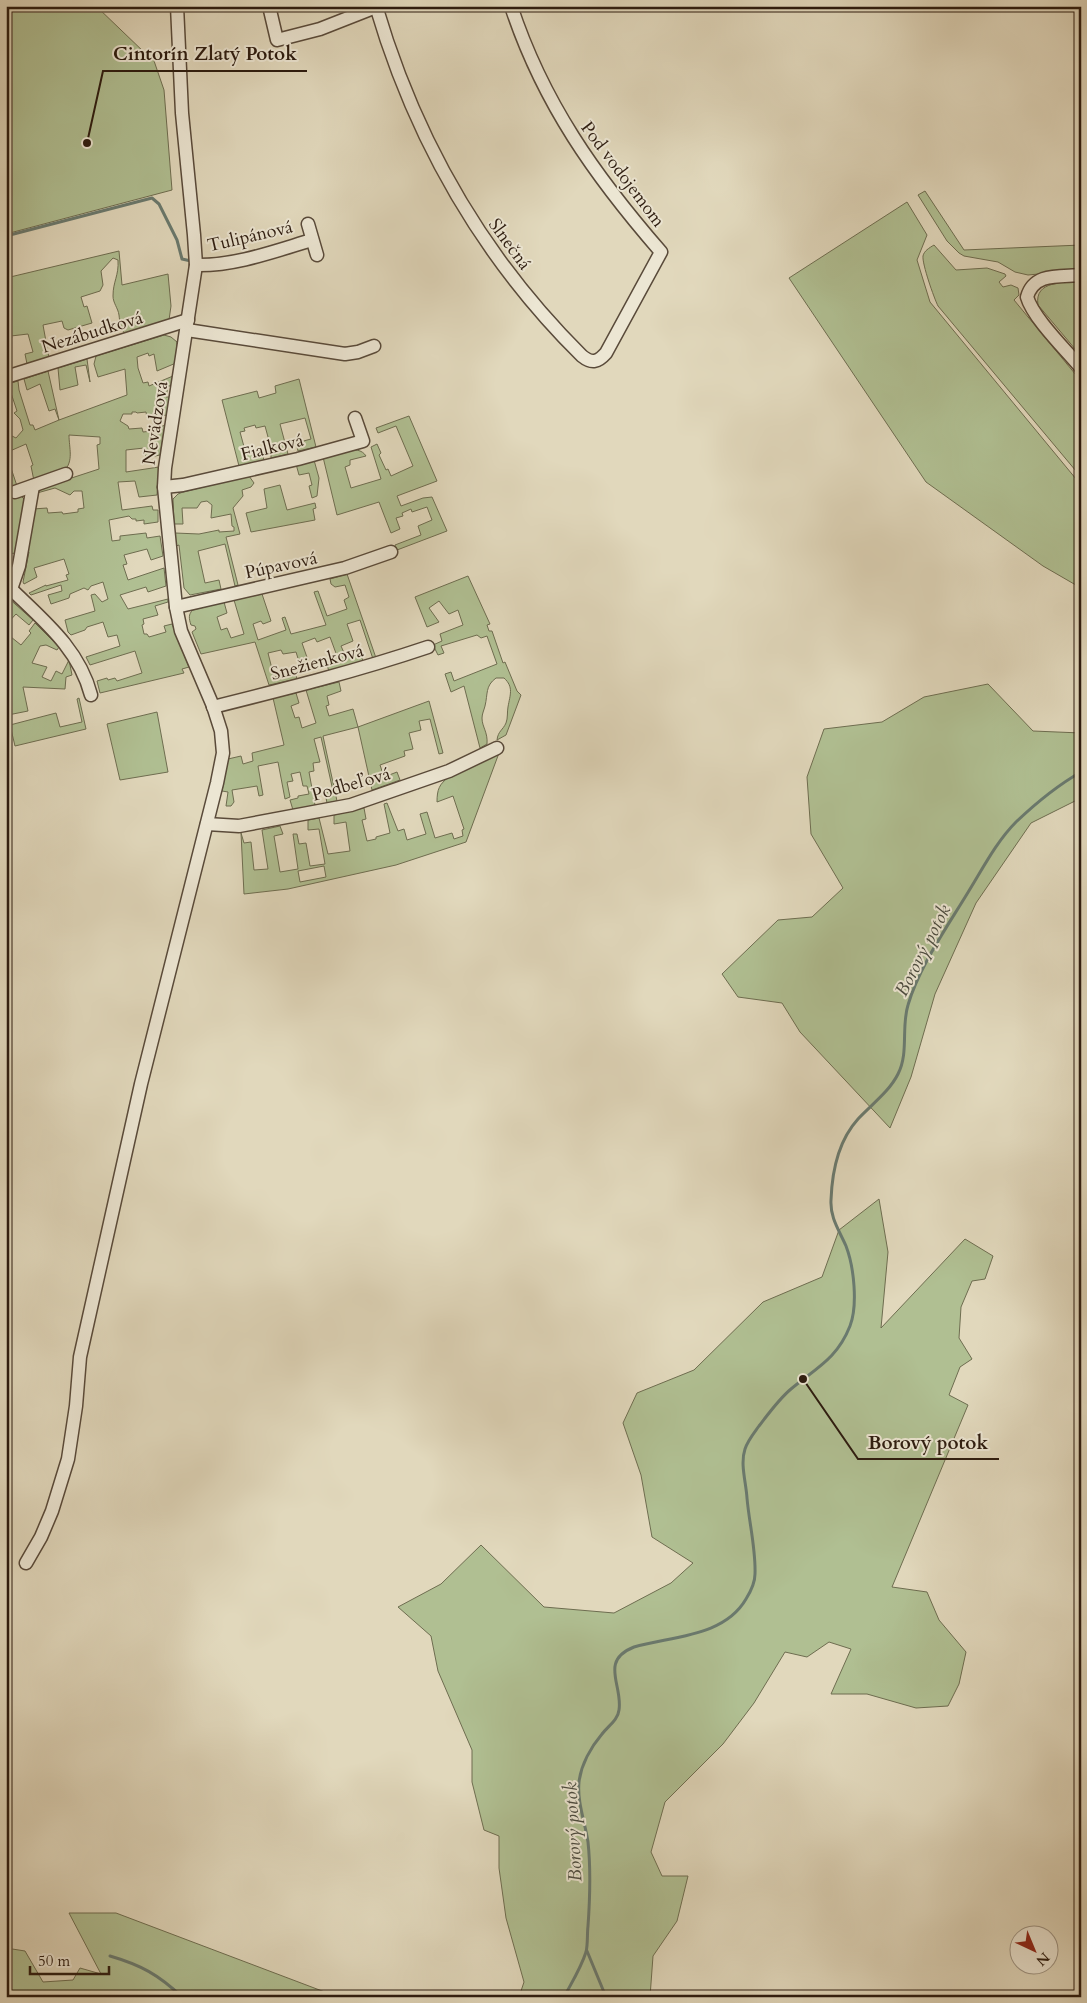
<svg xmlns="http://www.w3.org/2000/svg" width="1087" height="2003" font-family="Cardo,serif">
	<rect width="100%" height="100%" fill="#e1d8bc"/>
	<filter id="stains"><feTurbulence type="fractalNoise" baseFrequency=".004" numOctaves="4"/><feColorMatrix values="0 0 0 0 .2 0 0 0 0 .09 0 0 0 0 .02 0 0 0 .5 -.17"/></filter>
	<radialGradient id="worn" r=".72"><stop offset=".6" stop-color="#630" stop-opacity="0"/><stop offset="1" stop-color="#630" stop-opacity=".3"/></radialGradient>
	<g fill="#b0bf92" stroke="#6e6d50" fill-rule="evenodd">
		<polygon points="6,6 96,6 146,54 152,55 164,90 172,190 6,234"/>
		<polygon points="925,191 964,250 1081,245 1081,270 1028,275 1015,272 998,262 964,256 959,253 947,241 918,195"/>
		<polygon points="907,202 927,235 917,260 930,302 1081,485 1081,588 1043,566 926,482 789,278"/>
		<path d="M934,245L956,270L987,268L1005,274L1006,276L999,282L1003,287L1011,285L1018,288L1019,295L1014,300L1081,381V477L938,306C934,298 922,264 923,256C924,251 929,248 934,245Z"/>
		<path d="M119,251L122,285L168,274L171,306L169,320L125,334C120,327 120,323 119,315C118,308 113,303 113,296C113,281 119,276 118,260L113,258L101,271L103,285L100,291L81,297L84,307L87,306L92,323L68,330L64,328L62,321L43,325L49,358L27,364L25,354L33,352L28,334L11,336L12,338L7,340L11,353L7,355L10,370L6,371V297L8,296L6,278Z"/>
		<path d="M1081,282V356L1038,305C1034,280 1064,283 1081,282Z"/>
		<path d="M164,335L171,337L177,342L176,363L157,371L154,354L149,356L148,353L137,357L138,368L143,383L148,382L149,386L173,376L171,386H168L166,397H170L167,415L147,418L146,412L137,413L136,412H132V414H123L120,421L128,426L129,429L142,428L143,432L152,431L165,425L160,455L146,458L144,448L126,450V472L159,467L157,495L139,497L135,481L118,482L122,510L152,506L153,510H158V522L144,524V520L136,521V519H132L129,516L109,520L112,541L120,540V536L146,533L147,538L160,536L163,556L151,560L147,549L124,555L127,564L123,565L128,580L164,568L166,586L148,592L146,587L120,595L128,609L168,599V602L155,606L158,615L143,619L144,624L142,625L144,634H147L149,637L166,632L164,626L172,624L189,667L182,669L184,673L100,693L97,681L107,678L108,680L115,678L117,681L142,673L135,651L90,665L86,657L120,646L117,635L108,637L103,622L87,627L85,630L71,635L68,632L65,620L95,611L91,595L95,594L102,602L108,599L103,582L91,586L88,590L84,588L70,594L69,598L51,604L48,595L62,591L61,585L31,595L29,593L46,585V586L68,580L66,575L69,574L64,559L34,568L37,577L24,584L23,582L29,552H26L33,509L47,508L48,513L62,512L63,514L78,512V509L84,508L82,491H74L70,495L55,488L37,493L44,487L99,469L97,445L100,444V437L69,435C69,448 74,461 64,471L34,481L31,466L33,465L26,444L10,451L8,459L20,495L25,500L17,553L6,554V430L10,435L16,438L23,430L20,419L14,413L17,411L8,384L18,381L19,390L30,425H33L35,430L59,420L55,409L49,411L40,384L27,390L24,379L48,371L59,420L127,395L125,369L98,377L94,364L96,356Z"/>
		<polygon points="87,359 90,382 86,365 75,367 78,385 60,390 58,368"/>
		<polygon points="299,379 316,447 298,451 296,443 311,439 305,418 280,424 288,454 271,458 271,448 265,426 256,428 255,425 244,428 245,431 240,432 246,454 261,450 264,460 239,466 222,400 257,391 259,398 276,393 275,386"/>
		<path d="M409,416L437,481L397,496L401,506L423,498L432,497L447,531L397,550L395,545L421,535L418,526L432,520L427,507L412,512L411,509L402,513L403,516L396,518L400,529L391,533L379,502L337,515L323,457C335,454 358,443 366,456L350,460V465L345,467L351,488L381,479L371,447L377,444L381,453L379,455L386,470L388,469L391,476L413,466L396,426L378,433L376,428Z"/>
		<polygon points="314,460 319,478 317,496 312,498 309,486 312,485 309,473 299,475 296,464"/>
		<polygon points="249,476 254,483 251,487 242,490 243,496 233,508 240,534 226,537 238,585 235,586 225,544 198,551 205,583 219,580 221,589 190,595 184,588 179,545 176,546 175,533 199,534 219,530 219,532 234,531 234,527 232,526 231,514 211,518 212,505 207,501 201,502 197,508 182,508 183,524 174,524 173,499 178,494 183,492"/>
		<polygon points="280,485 287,510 315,503 316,508 313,509 315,520 251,532 246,513 267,508 264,489"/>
		<path d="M347,574L376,658L373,659L360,620L347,624L353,641L341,646L345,655L359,650L363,661L329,671L325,660L337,656L330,637L317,642L315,638L302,643L310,666L301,668L296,652L283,654L281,650L268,653L274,677L295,672L297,679L269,685L255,642L201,654L192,632L196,629L195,626L191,625C189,619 188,614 193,610L224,602L227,613L217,617L221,630L227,628L231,638L244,634L234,600L262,594L271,621L263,624L261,621L253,624L258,640L286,630L282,618L285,617L291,634L326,625L314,592L318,591L327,616L347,609L344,600L349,597L345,585L335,587L331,584L330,579Z"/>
		<path d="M468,576L490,624L487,625L489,631H492L503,663L505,662L517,691L521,695L506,735L497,740C498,731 503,730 506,723C508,718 507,712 508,707C510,695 514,687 504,678H496C485,686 488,694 485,706C484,710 482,714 482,718C482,727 488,732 487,744L480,748L464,686L451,692L445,674L451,672L454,681L497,664L487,636L481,638L477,635L441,646L444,653L438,655L433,645L442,641L440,634L463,625L458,610L449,614L439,601L429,608L439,622L427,627L415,597Z"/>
		<polygon points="6,596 33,620 29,625 16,614 6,625"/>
		<polygon points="35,623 59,647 57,650 46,645 40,646 32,663 47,667 42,677 51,681 56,671 62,674 69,660 72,675 66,677 65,689 23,687 28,711 8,715 6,708 6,667 11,660 6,657 6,633 21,645 31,633 29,631"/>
		<polygon points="339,682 341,691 327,696 329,705 326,706 329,716 353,709 358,727 429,701 443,753 439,754 430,719 419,721 421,730 409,733 413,749 404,751 405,756 380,765 384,777 397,772 400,780 372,790 358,727 323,736 337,801 327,803 325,793 333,791 321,737 314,739 320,762 313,763 314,771 309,772 315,805 293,810 290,800 298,798 298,796 309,794 307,786 303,786 300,772 291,774 293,781 287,782 290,797 285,799 278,762 258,766 263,795 259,796 257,786 232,790 234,802 231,806 226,806 228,792 222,791 228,759 241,756 243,764 253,761 252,753 284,745 273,698 296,693 299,703 291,706 295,718 299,717 302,728 316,723 306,690"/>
		<polygon points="988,684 1033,731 1081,733 1081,798 1031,823 976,903 935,994 911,1077 890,1128 800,1032 782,1003 738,997 722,974 778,920 812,917 843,888 811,834 807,777 824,729 882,722 924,697"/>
		<polygon points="79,698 86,729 15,746 10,725 56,713 60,727 82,722 77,699"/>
		<polygon points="157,712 168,772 120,780 107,724"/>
		<path d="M499,753L466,842L396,865L288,889L244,894L241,833L244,843L251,842L254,870L268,869L262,830L280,826L283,834L274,836L280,872L298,869L293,834H297L299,844L306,843L310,866L325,864L319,829L308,830V820L319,818L328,854L350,851L346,822L334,824V815L364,808L366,819L362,820L367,841L376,839V837L390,833L384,804L387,803L398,831L404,829L407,840L426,834L420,814L427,812L435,838L452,833L454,839L463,836L462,830L464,829L453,796L437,802C437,790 439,784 449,777ZM324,866L326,877L300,882L298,871Z"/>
		<polygon points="879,1199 888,1252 881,1328 965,1239 993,1256 985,1279 972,1281 961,1307 959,1338 972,1359 960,1367 949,1395 968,1405 892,1587 927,1592 939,1620 966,1652 959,1684 948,1706 916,1708 867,1694 831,1694 851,1649 829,1642 807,1657 785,1652 754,1703 723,1744 665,1802 651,1852 662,1876 688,1876 677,1921 653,1956 650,1997 519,1997 524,1982 506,1918 499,1868 499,1836 484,1830 472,1782 472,1750 438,1671 431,1636 398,1607 441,1584 481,1545 544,1607 614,1613 671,1583 693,1563 652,1537 641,1475 623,1423 637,1393 694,1370 763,1302 822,1277 839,1230"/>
		<polygon points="69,1913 116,1913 338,1997 6,1997 6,1948 25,1951 43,1982 73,1980 80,1968 101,1974"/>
	</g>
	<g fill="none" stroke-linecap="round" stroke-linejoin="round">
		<g stroke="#6a7a6f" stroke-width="3">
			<polyline points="6,236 152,198 159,204 177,240 182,259 191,261"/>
			<polyline points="587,1951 606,1997"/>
			<path d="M110,1956C141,1965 159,1975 182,1997"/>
			<path d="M564,1997C572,1982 581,1968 586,1952C588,1944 587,1934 588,1926C590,1898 591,1870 588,1842C585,1822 577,1802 579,1782C581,1765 591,1747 602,1734C608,1726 618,1720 619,1710C623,1685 599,1661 634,1647C672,1636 724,1637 746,1599C751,1591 755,1583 755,1574C756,1550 749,1522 747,1498C746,1482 740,1464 745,1449C748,1440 754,1433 759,1426C769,1413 779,1399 791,1389C816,1368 837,1359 850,1326C858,1305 854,1267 846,1246C839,1230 830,1218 831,1200C832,1172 839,1140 858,1119C871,1105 889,1092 898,1074C909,1053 901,1027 908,1005C919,967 947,927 967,894C982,870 996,842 1016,822C1035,804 1058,785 1081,772"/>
		</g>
		<g stroke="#594a3a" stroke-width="15">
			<g id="minor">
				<polyline points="269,6 277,40 320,29 376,7"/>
				<path d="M376,6C415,139 483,258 582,356C592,364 598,362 606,353L661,252C595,176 543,103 511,6"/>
				<polyline points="308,224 317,255"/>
				<path d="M196,265C235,266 275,251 312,240"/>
				<path d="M1081,275C1060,277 1034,272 1027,297C1033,318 1066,350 1081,368"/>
				<polyline points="187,330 345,354 358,352 374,346"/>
				<polyline points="6,377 188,320"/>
				<polyline points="164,487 183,485 298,459 363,441 355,418"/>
				<polyline points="15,492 66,474"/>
				<path d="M6,586L11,589C44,621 79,649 91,695"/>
				<polyline points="11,589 19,566 33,486"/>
				<polyline points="176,607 345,568 391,552"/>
				<path d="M213,707C285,689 357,671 428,647"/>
				<polyline points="207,824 239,826 351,805 449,771 497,748"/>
				<polyline points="26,1563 41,1537 52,1511 68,1459 76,1406 80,1357 141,1084 217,783 223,753 221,731 213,706 181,631 176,607 164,487 165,468 196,265 194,235 182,113 177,6"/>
			</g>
		</g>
		<use href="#minor" stroke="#ece6d3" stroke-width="12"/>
	</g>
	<g text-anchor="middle" stroke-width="4" stroke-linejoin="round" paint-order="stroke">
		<g font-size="18" fill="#2c1b0f" stroke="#ece6d3">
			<text transform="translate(623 174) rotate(53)" y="6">Pod vodojemom</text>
			<text transform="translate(250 236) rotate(-13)" y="6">Tulipánová</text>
			<text transform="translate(510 244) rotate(54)" y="6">Slnečná</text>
			<text transform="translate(92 332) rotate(-17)" y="6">Nezábudková</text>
			<text transform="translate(155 423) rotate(-81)" y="6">Nevädzová</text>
			<text transform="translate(272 447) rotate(-14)" y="6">Fialková</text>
			<text transform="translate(281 565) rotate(-12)" y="6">Púpavová</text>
			<text transform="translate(317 662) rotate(-15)" y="6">Snežienková</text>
			<text transform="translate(351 784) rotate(-16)" y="6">Podbeľová</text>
		</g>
		<g font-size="19" font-style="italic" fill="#4b4b3f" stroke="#ece6d3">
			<text transform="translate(922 950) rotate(-63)" y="7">Borový potok</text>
			<text transform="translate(572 1832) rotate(-93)" y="7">Borový potok</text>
		</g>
	</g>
	<path fill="none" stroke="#2c1b0f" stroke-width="2" d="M87 143L103 71H307M803 1379L858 1459H999"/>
	<g fill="#2c1b0f" stroke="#ece6d3" stroke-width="2">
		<circle cx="87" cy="143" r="5"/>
		<circle cx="803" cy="1379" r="5"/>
	</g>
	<g font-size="19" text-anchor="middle" font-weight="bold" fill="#2c1b0f" stroke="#ece6d3" stroke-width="4" stroke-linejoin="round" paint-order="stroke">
		<text x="205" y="60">Cintorín Zlatý Potok</text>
		<text x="928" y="1449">Borový potok</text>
	</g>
	<rect width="1087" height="2003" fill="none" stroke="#e1d8bc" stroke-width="25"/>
	<rect x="8" y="8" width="1072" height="1988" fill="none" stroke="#2c1b0f" stroke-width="2.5"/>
	<rect x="12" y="12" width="1062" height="1978" fill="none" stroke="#2c1b0f"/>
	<g transform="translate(1034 1950) rotate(136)"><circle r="24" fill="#ece6d3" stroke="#9f9585"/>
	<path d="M0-4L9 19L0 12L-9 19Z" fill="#8f2418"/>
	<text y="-8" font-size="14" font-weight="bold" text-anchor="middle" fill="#2c1b0f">N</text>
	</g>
	<path d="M30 1966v8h79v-8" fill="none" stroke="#2c1b0f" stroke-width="2.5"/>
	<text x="38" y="1966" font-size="15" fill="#2c1b0f" stroke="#ece6d3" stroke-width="4" paint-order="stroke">50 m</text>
	<rect width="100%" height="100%" filter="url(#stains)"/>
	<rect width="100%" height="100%" fill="url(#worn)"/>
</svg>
